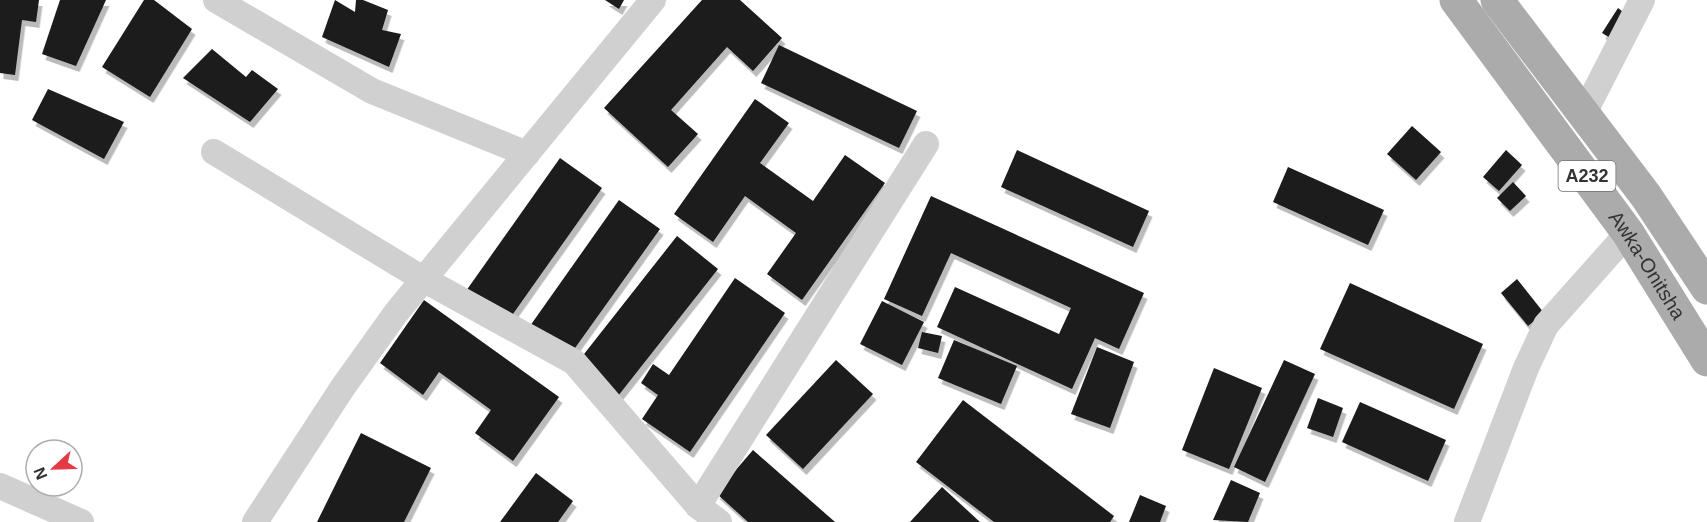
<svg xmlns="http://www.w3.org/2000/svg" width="1707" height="522" font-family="Arial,sans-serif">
	<defs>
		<filter id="shadow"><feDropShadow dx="3.5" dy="6" stdDeviation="0" flood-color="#0004"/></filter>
	</defs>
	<rect width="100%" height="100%" fill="#fff"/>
	<g fill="#1a1a1a" filter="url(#shadow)">
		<polygon points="0,0 39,0 36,22 22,20 15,75 0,73"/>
		<polygon points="60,0 106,0 76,66 42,54"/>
		<polygon points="144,0 154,0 192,29 150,97 102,67"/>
		<polygon points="335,0 355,12 356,0 363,0 388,10 382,30 401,34 389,67 322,37"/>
		<polygon points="605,0 624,0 619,9"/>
		<polygon points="702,0 740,0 782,38 753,71 727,47 671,110 698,134 668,167 604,108"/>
		<polygon points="1618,8 1627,15 1612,39 1602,33"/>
		<polygon points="779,45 917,111 899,148 761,83"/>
		<polygon points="212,49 246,77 252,70 278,89 250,122 183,78"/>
		<polygon points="48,89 124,122 104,159 32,120"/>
		<polygon points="755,99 789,123 760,163 813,201 845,155 885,183 802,300 767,274 796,233 745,196 713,242 674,214"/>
		<polygon points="1412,126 1441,152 1416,180 1387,154"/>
		<polygon points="1017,150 1149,211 1133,247 1001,187"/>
		<polygon points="1506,150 1522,165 1499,191 1483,177"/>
		<polygon points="560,158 602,188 508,321 466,291"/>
		<polygon points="1288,167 1384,210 1368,245 1273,202"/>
		<polygon points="1513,182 1526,196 1510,211 1497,198"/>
		<polygon points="931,196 1144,293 1119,349 1095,338 1072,389 937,327 955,287 1059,334 1071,308 951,253 922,316 884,299"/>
		<polygon points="619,200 660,229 570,355 530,326"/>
		<polygon points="677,236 718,269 618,396 577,363"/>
		<polygon points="735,278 785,313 690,452 642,419 658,395 641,383 653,364 669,375"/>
		<polygon points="1517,279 1544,313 1528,326 1501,293"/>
		<polygon points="1350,283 1483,344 1454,409 1320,349"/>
		<polygon points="424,300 559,397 513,461 475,433 491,410 439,372 423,395 380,363"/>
		<polygon points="882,301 924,322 902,365 860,344"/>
		<polygon points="922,332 942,336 938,353 918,348"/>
		<polygon points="954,340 1017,366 1001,404 938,378"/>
		<polygon points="1097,347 1134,362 1110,428 1071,414"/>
		<polygon points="836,360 873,394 803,469 766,435"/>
		<polygon points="1284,360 1315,374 1265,482 1234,467"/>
		<polygon points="1214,368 1262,388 1229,469 1182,450"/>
		<polygon points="1318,398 1343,408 1333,437 1307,428"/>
		<polygon points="963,400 1114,516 1110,522 994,522 916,462"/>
		<polygon points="1360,402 1446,440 1428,481 1342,442"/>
		<polygon points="361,433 431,468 404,522 317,522"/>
		<polygon points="753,450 835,522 748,522 716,493"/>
		<polygon points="536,473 573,501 558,522 500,522"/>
		<polygon points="1231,480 1260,493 1248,522 1213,520"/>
		<polygon points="942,487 980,522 910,522"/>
		<polygon points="1140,495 1166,506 1160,522 1129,522"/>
	</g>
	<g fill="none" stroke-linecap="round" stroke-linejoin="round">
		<g stroke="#d0d0d0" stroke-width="26">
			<polyline points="216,0 372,91 527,154"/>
			<polyline points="1584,113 1642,0"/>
			<polyline points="214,152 423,279 574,362 698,506 719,522"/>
			<polyline points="0,486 81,522"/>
			<polyline points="698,506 926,144"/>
			<polyline points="255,522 343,387 396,313 653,0"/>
			<polyline points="1467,522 1526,368 1546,325 1628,233"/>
		</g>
		<g stroke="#ababab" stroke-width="33">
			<path id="s1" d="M1456,0L1628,233L1707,360"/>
			<polyline points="1497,0 1646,196 1707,288"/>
		</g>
	</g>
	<g text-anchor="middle" stroke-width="6" stroke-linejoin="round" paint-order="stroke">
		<rect fill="#fff" stroke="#707070" stroke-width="1.5" x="1558.5" y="161" width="57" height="30" rx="4.5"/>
		<g font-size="18" font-weight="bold" fill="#333">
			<text x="1587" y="182">A232</text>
		</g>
		<g font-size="20" fill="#333" stroke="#fff">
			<text dy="7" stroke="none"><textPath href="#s1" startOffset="327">Awka-Onitsha</textPath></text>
		</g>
	</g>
	<g transform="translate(54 468) rotate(248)"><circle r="28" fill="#ffffff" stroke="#adadad" stroke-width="1.5"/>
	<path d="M0-4.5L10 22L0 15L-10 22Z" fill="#e63946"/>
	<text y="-9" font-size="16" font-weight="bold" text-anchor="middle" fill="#333333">N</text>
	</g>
</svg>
